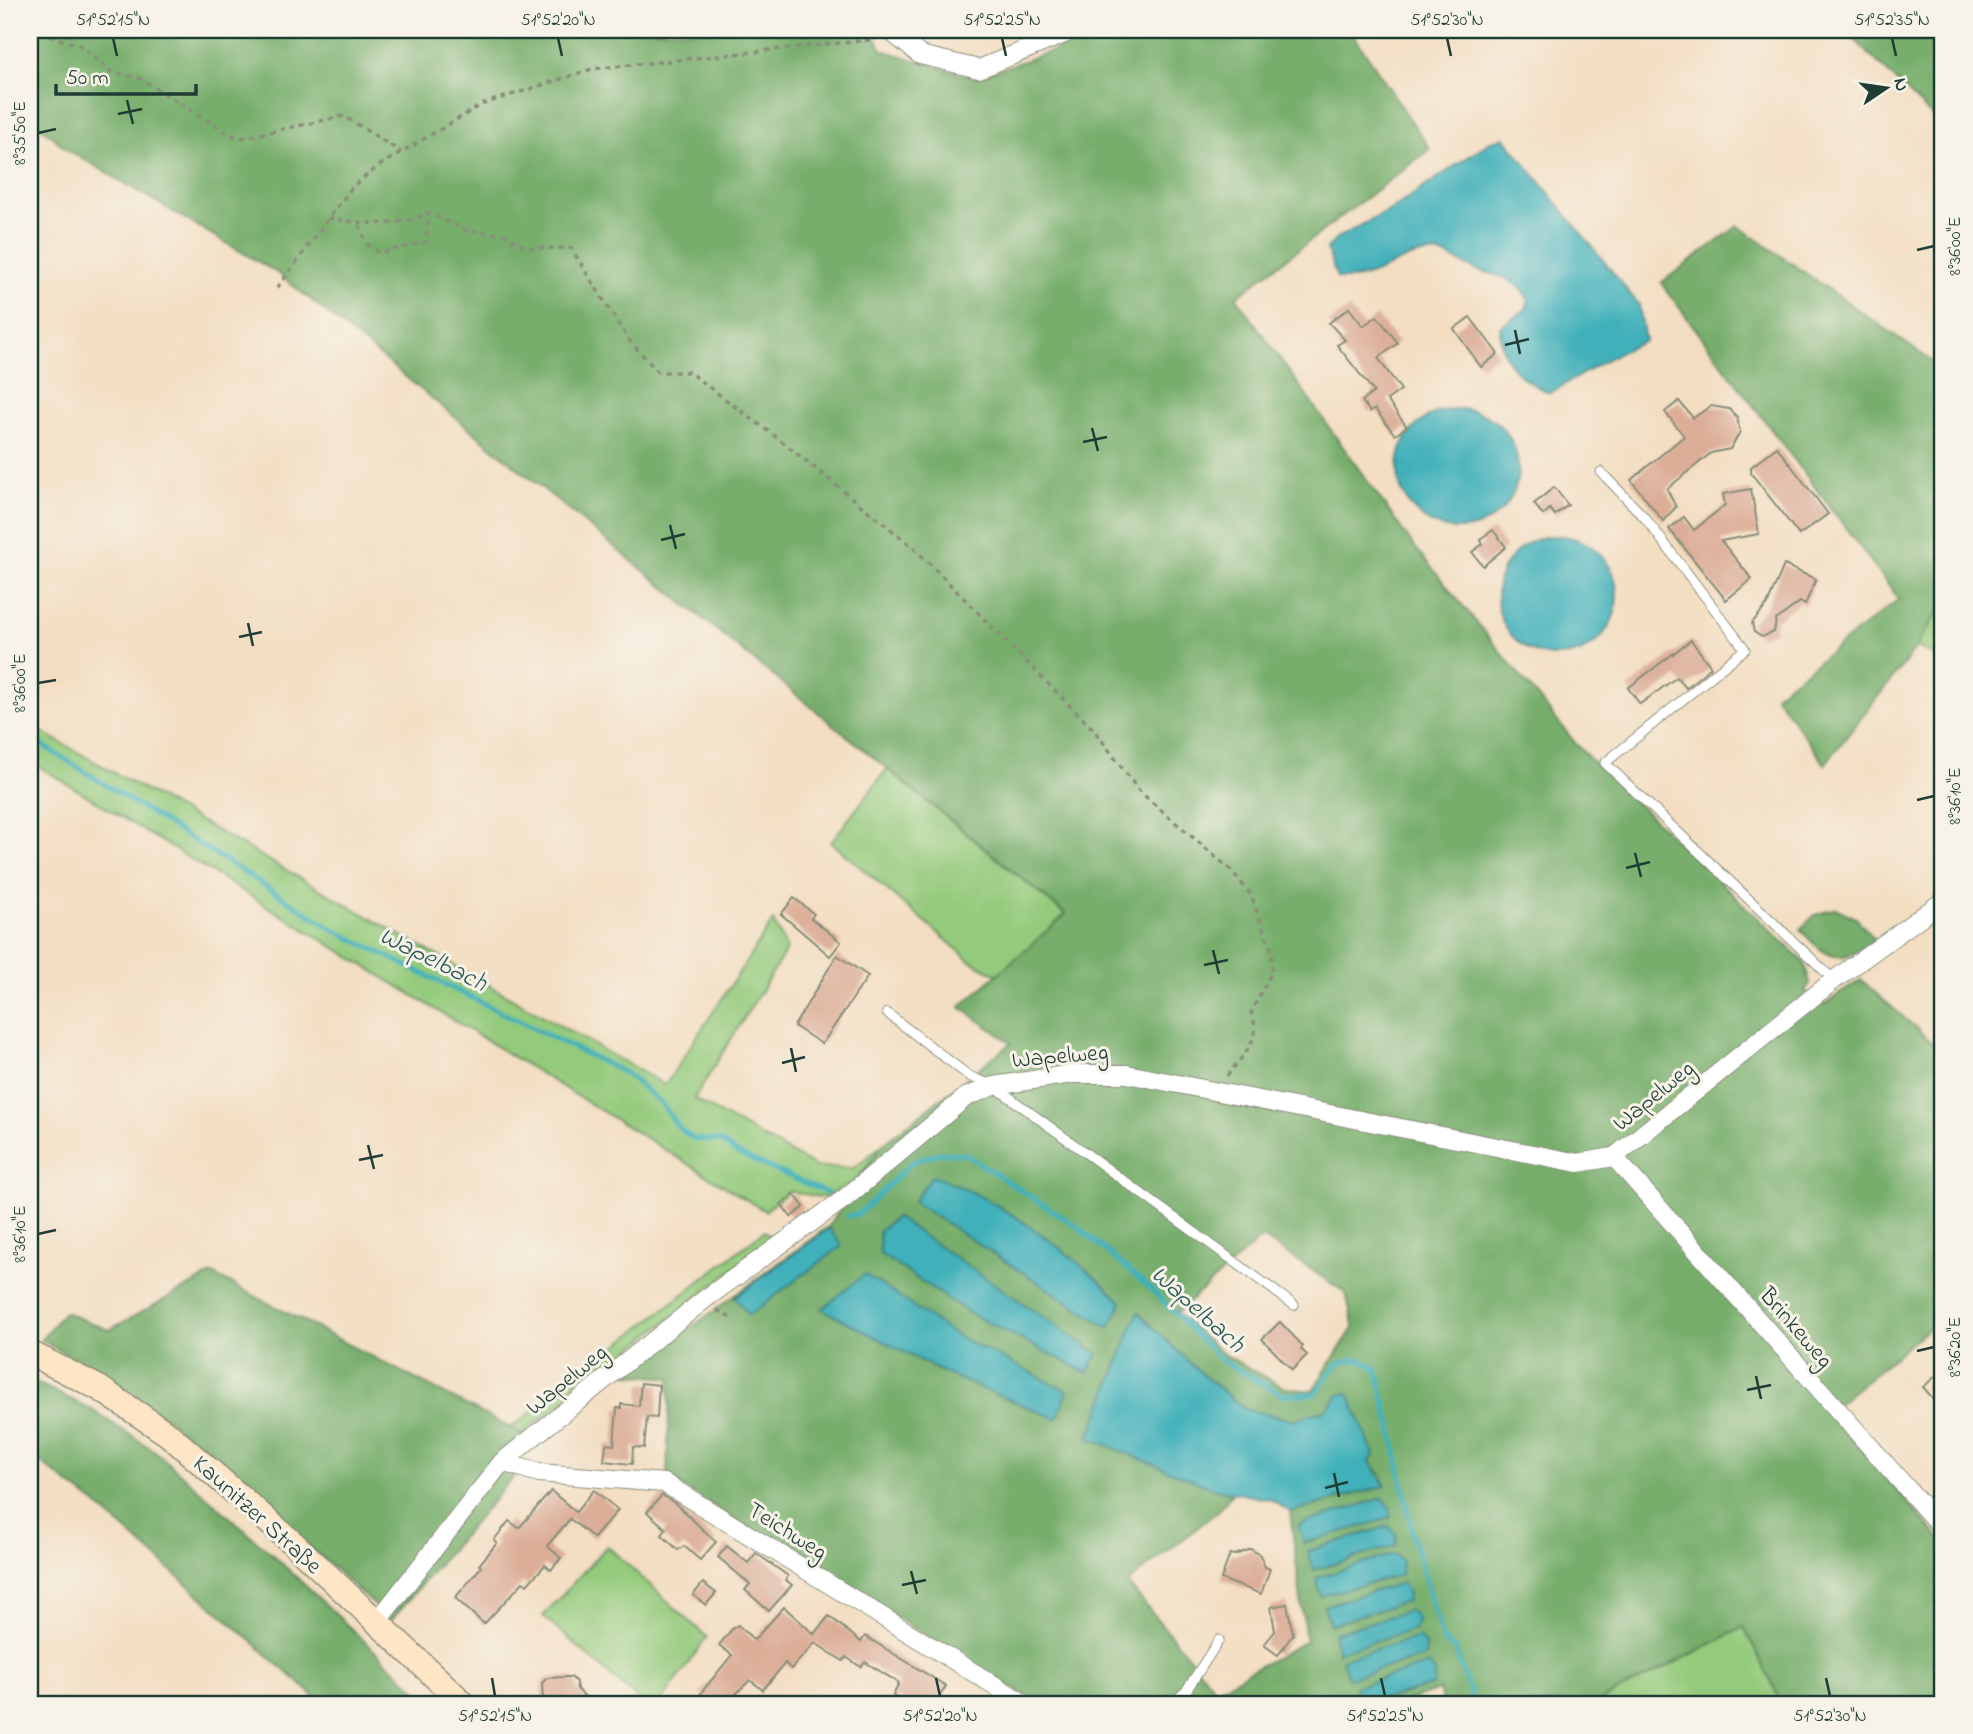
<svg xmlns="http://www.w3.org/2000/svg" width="1973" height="1734" font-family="'Indie Flower',sans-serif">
	<rect width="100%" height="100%" fill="#f7f3e8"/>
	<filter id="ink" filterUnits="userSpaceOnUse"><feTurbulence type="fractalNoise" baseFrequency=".0143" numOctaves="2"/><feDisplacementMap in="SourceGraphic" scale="14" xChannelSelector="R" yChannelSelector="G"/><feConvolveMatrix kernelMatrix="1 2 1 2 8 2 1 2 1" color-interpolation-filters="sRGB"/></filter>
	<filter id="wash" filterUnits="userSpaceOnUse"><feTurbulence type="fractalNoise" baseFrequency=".00686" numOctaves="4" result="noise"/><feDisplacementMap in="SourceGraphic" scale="28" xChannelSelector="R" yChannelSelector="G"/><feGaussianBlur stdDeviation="1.57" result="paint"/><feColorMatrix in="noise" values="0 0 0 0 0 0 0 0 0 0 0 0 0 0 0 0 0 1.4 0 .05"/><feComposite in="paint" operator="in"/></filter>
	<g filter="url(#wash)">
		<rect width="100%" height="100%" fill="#f3dec2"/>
		<g fill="#94ca7c" stroke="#5a8458" stroke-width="2">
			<polygon points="1943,604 1943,660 1916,646"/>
			<polygon points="30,725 665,1085 773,921 787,949 694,1099 816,1167 854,1168 882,1145 856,1180 825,1198 789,1191 765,1211 30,761"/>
			<polygon points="887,769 1066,915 998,975 972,962 831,842"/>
			<polygon points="764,1231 773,1238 522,1434 511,1428"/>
			<polygon points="607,1546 707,1637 660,1704 643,1704 543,1616"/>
			<polygon points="1744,1627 1782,1704 1594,1704"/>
		</g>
		<g fill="#77ae6c" stroke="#4b7650" stroke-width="2" fill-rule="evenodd">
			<path d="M30,30H872L882,50L975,78L1112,30H1350L1430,149L1236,297L1413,545L1581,750L1804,962L1810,983L1805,991L1823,1005L1861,980L1943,1052V1316L1828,1412L1943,1542V1704H1782L1744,1627L1594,1704H1443L1439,1690L1398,1704H1365L1434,1685L1356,1698L1360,1704H1038L667,1478L670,1378L628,1374L829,1226L882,1145L1011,1043L960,1007L1066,914L279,274L68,150L30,118ZM932,1176L954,1183L1049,1239L1109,1328L914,1202ZM879,1231L1097,1354L1087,1373L971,1314L880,1254ZM1262,1237L1346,1293L1354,1327L1312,1391L1285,1388L1223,1354L1177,1313ZM1138,1313L1197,1370L1245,1409L1292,1420L1326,1410L1339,1395L1374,1455L1369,1461L1382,1476L1385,1486L1290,1512L1306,1641L1216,1690L1127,1583L1217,1512L1232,1494L1089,1438Z"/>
			<polygon points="1845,30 1943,30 1943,127"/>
			<polygon points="1738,226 1943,369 1943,604 1910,656 1825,764 1775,695 1899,599 1661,283"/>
			<path d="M1835,908L1856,918L1876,941C1838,965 1829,961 1800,929L1815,915Z"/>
			<polygon points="212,1274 522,1434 494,1460 515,1475 391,1620 177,1427 132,1392 41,1340 64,1312 109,1330"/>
			<polygon points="30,1380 89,1408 155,1451 276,1558 431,1704 323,1704 97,1505 40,1462 30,1478"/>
		</g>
		<g fill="#40b0ba" stroke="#307677" stroke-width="2">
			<path d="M1504,137L1639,305L1645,341L1620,352L1550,393C1520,380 1499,362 1500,327L1526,309L1529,300C1517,280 1502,276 1481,271C1464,267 1447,252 1430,253C1397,255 1371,285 1337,278L1327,249L1337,238L1392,209L1490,142Z"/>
			<circle cx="1458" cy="469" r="60"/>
			<circle cx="1557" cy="596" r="60"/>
			<path d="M932,1176C997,1196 1073,1254 1122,1302L1109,1328L913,1202Z"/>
			<polygon points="896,1217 1098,1354 1087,1373 971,1314 880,1254 879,1231"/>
			<polygon points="829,1228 842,1246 749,1315 735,1297"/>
			<polygon points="865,1274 955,1335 1068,1391 1057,1419 944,1373 822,1309"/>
			<polygon points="1138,1312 1197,1370 1245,1409 1292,1420 1325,1410 1339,1395 1349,1393 1374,1455 1370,1462 1385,1486 1290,1512 1272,1500 1212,1488 1089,1438"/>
			<polygon points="1383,1498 1390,1507 1390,1518 1304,1543 1298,1525"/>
			<polygon points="1389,1526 1397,1536 1395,1546 1314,1570 1308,1551"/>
			<polygon points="1394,1554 1402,1561 1401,1575 1321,1596 1316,1578"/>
			<polygon points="1402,1583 1408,1591 1407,1601 1330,1625 1324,1606"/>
			<polygon points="1410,1610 1417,1618 1415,1629 1338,1652 1333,1634"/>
			<polygon points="1419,1637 1425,1645 1425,1657 1348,1678 1342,1659"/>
			<polygon points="1429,1664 1435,1672 1434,1685 1365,1704 1360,1704 1355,1687"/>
		</g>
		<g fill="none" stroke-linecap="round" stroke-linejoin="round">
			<g stroke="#40b0ba" stroke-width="5">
				<polyline points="30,737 336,931 627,1074 661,1103 681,1130 694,1139 720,1141 738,1154 827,1193"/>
				<polyline points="848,1216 859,1214 912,1162 939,1153 965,1154 1078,1227 1152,1290 1221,1360 1283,1395 1314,1394 1337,1364 1359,1359 1376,1368 1391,1426 1413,1536 1443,1641 1455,1649 1474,1704"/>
			</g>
		</g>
		<g id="blocks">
			<g fill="#dcae98">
				<polygon points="1349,308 1363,326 1377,316 1398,343 1378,358 1401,390 1387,400 1407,427 1395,435 1375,409 1370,412 1362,401 1374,392 1337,345 1345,340 1329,323"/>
				<polygon points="1470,317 1498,354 1481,367 1454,329"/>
				<polygon points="1679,401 1693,418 1711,406 1729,409 1737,417 1740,432 1730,449 1711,453 1667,489 1676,507 1663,521 1631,480 1684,436 1665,412"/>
				<polygon points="1777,447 1828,514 1799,535 1751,473 1751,467"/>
				<polygon points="1554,487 1568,505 1555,515 1550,509 1543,515 1534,504"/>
				<polygon points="1751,489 1759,534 1721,541 1752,579 1726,600 1669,529 1684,517 1694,530 1725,505 1723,494"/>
				<polygon points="1493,530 1506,547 1483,566 1472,552 1483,544 1480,539"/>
				<polygon points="1784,565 1816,579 1805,605 1800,602 1776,620 1774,632 1762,637 1754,632 1752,623 1767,605"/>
				<polygon points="1691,640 1711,667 1686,688 1677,677 1640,704 1628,688"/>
				<polygon points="794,898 814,914 811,918 841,942 830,956 781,914"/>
				<polygon points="837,955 868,976 822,1044 794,1026"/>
				<polygon points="794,1194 804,1207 791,1217 781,1204"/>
				<polygon points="1280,1322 1303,1346 1301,1349 1307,1355 1292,1370 1262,1339"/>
				<polygon points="1936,1376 1943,1385 1943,1410 1923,1387"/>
				<polygon points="641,1383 659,1385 657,1418 647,1417 644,1448 633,1447 632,1464 604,1461 606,1444 614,1445 617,1408 621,1408 621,1404 639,1406"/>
				<polygon points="594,1490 618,1510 594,1538 570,1519 547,1546 561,1558 551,1570 545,1565 527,1585 523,1582 484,1624 455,1598 481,1567 479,1565 497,1543 494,1540 509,1521 519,1528 551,1491 576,1512"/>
				<polygon points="662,1495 676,1504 716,1542 700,1560 684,1546 678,1550 662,1535 666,1529 647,1512"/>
				<polygon points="727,1546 748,1563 756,1553 788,1576 786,1580 792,1585 769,1611 745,1590 750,1584 718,1557"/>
				<polygon points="1251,1549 1260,1555 1265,1567 1270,1569 1261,1594 1221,1579 1230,1554 1235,1555"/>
				<polygon points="703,1583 716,1593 706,1605 693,1595"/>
				<polygon points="1287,1604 1293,1634 1278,1655 1264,1645 1275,1631 1271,1607"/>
				<polygon points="784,1607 814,1634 829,1616 861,1642 865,1636 946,1686 935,1704 907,1704 893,1696 899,1683 865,1662 861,1667 846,1657 843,1661 815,1643 791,1669 785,1663 763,1690 750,1680 726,1704 713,1704 700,1694 732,1655 719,1645 732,1629 738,1625 754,1640"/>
				<polygon points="564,1677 571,1677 576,1682 577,1689 593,1704 543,1704 542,1683 547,1678"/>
			</g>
		</g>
	</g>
	<g filter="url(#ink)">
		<use href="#blocks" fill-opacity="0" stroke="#898e7b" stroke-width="2"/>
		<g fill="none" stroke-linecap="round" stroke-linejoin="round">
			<g stroke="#898e7b" stroke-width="11">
				<g id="lane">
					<polyline points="1601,472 1645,518 1745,649 1605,763 1834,980"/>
					<polyline points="887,1013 969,1076 994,1086 1294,1305"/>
					<polyline points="1172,1704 1186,1691 1219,1640"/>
				</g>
			</g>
			<g stroke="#898e7b" stroke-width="20">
				<g id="street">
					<polyline points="889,30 920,55 979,69 1074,30"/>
					<polyline points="1614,1157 1943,1529"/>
					<polyline points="502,1462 539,1473 664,1483 1025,1704"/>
					<polyline points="376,1623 502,1462 705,1299 844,1199 966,1097 994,1086 1072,1074 1127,1074 1578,1163 1614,1157 1834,980 1943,901"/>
				</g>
			</g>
			<g stroke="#898e7b" stroke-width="27">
				<polyline id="secondary" points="30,1353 99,1388 168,1434 293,1543 464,1704"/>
			</g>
			<g stroke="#898e7b" stroke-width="3.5" stroke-dasharray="5 5" stroke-linecap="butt">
				<polyline points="30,30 79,45 112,72 139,78 231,135 241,138 344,116 401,152"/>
				<path d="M328,218C363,224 396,228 428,213L466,230L505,235L527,248H571L628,339L658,372H689L780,440L913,547L1094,730L1140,792L1231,870L1251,895L1272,952V971L1251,1013C1263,1040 1243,1054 1227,1076"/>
				<polyline points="359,225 367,244 379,253 426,242 428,213"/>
				<polyline points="277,288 353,186 383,163 483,104 592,69 876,39"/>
				<polyline points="717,1310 733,1319"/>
			</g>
			<use href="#lane" stroke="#fff" stroke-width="9"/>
			<use href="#street" stroke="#fff" stroke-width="18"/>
			<use href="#secondary" stroke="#fde5c5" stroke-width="24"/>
		</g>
	</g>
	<path fill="none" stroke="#1f3d34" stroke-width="2.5" d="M113,38L117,56M558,38L562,56M1002,38L1006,56M1447,38L1451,56M1892,38L1896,56M127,100L133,124M118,114L142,109M38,133L56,129M1917,250L1934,246M1515,330L1520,354M1505,345L1529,339M1092,428L1098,451M1083,442L1107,437M670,525L676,549M661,540L685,534M248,623L253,646M239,637L262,632M38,683L56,680M1917,800L1934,796M1635,853L1641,877M1626,868L1650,862M1213,950L1219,974M1204,965L1228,960M791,1048L796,1072M782,1063L805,1057M368,1145L374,1169M359,1160L383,1155M38,1234L56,1230M1917,1351L1934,1347M1756,1376L1761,1399M1747,1390L1771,1385M1334,1473L1339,1497M1325,1488L1348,1482M911,1571L917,1594M902,1585L926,1580M492,1678L495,1696M936,1678L940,1696M1381,1678L1385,1696M1826,1678L1830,1696"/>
	<g text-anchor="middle" stroke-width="6" stroke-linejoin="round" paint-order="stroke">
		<g font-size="24" fill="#1f3d34" stroke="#f7f3e8">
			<text transform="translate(1060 1055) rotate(-5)" y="8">Wapelweg</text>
			<text transform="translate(1653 1095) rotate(-39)" y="8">Wapelweg</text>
			<text transform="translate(1797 1327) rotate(49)" y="8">Brinkeweg</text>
			<text transform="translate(566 1379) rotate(-39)" y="8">Wapelweg</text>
			<text transform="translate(258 1514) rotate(42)" y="8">Kaunitzer Straße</text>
			<text transform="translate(788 1530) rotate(32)" y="8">Teichweg</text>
		</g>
		<g font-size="26" font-style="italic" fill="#275a56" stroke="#f7f3e8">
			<text transform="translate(434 958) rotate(26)" y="9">Wapelbach</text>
			<text transform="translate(1199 1308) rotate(42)" y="9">Wapelbach</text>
		</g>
	</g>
	<rect width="1973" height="1734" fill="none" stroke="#f7f3e8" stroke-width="77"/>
	<g transform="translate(1886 88) rotate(77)" stroke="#f7f3e8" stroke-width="5" paint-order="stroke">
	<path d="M0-5L12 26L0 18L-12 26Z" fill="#1f3d34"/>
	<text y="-10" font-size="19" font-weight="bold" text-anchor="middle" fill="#1f3d34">N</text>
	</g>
	<path d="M56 84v10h140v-10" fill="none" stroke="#1f3d34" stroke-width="3.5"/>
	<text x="66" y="84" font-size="21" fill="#1f3d34" stroke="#f7f3e8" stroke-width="5" paint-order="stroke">50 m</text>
	<rect x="38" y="38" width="1896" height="1658" fill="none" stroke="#1f3d34" stroke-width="2.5"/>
	<g font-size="18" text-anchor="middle" fill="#1f3d34">
		<text x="113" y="25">51°52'15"N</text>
		<text x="558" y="25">51°52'20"N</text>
		<text x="1002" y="25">51°52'25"N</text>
		<text x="1447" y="25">51°52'30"N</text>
		<text x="1892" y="25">51°52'35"N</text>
		<text transform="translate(19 133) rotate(-90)" y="6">8°35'50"E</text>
		<text transform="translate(1954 246) rotate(-90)" y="6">8°36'00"E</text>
		<text transform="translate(19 683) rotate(-90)" y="6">8°36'00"E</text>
		<text transform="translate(1954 796) rotate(-90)" y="6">8°36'10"E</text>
		<text transform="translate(19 1234) rotate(-90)" y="6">8°36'10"E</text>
		<text transform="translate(1954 1347) rotate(-90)" y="6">8°36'20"E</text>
		<text x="495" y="1721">51°52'15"N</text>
		<text x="940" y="1721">51°52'20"N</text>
		<text x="1385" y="1721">51°52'25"N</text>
		<text x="1830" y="1721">51°52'30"N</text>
	</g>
</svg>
